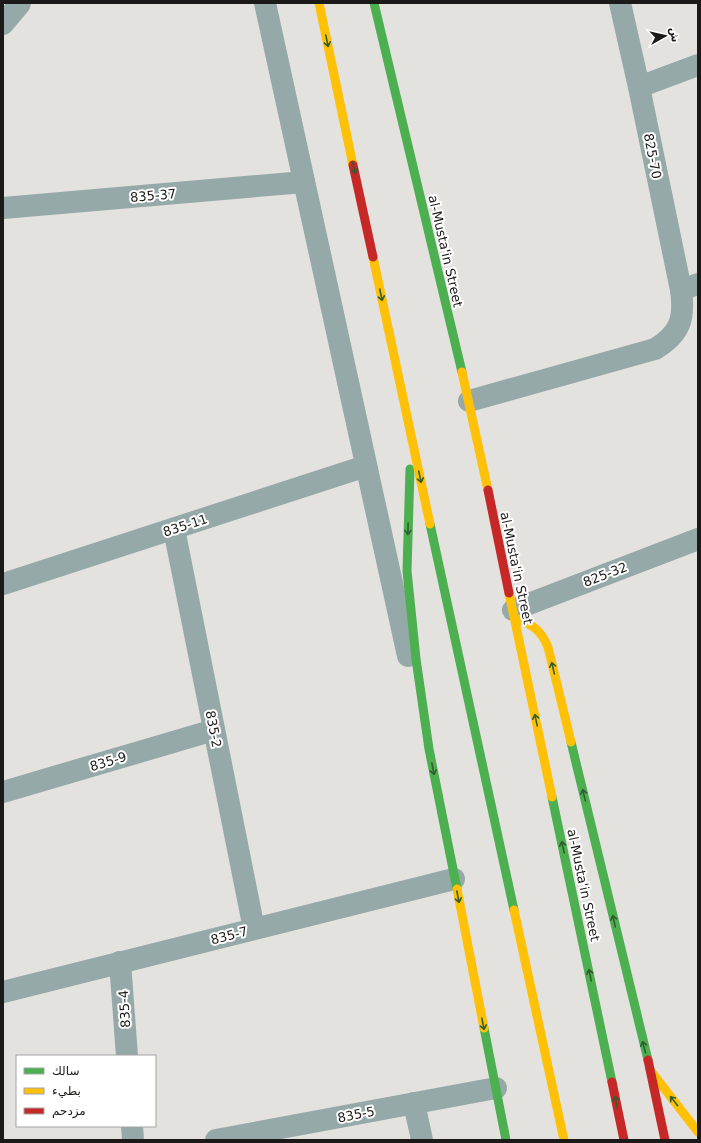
<svg xmlns="http://www.w3.org/2000/svg" width="701" height="1143" font-family="'DejaVu Sans','Noto Naskh Arabic',sans-serif">
	<rect width="100%" height="100%" fill="#e4e2df"/>
	<g fill="none" stroke-linecap="round" stroke-linejoin="round">
		<g stroke="#96a9a9" stroke-width="22">
			<polyline points="265,3 408,656"/>
			<polyline points="620,3 639,87 681,290 698,284"/>
			<polyline points="3,24 19,5 20,3"/>
			<polyline points="639,87 698,65"/>
			<polyline points="3,208 304,182"/>
			<path d="M469,401L655,349C680,334 685,319 681,290"/>
			<polyline points="174,529 254,929"/>
			<polyline points="3,584 366,466"/>
			<polyline points="513,610 698,539"/>
			<polyline points="3,792 214,730"/>
			<polyline points="120,962 127,1056"/>
			<polyline points="3,992 454,879"/>
			<polyline points="414,1103 422,1140"/>
			<polyline points="132,1126 133,1140"/>
			<polyline points="216,1140 496,1088"/>
		</g>
		<g stroke="#4caf50" stroke-width="9">
			<polyline points="374,3 462,372"/>
			<polyline points="410,469 407,571 416,659 429,749 457,889"/>
			<polyline points="430,524 514,910"/>
			<polyline points="571,742 648,1060"/>
			<polyline points="552,797 612,1082"/>
			<polyline points="484,1028 506,1140"/>
		</g>
		<g stroke="#ffc107" stroke-width="9">
			<polyline points="319,3 353,165"/>
			<polyline points="373,257 430,524"/>
			<polyline points="462,372 488,490"/>
			<polyline points="509,593 552,797"/>
			<path d="M515,618C532,624 541,630 548,647L571,742"/>
			<polyline points="457,889 484,1028"/>
			<polyline points="514,910 564,1140"/>
			<polyline points="650,1070 698,1132"/>
		</g>
		<g stroke="#c62828" stroke-width="9">
			<polyline points="353,165 373,257"/>
			<polyline points="488,490 509,593"/>
			<polyline points="648,1060 665,1140"/>
			<polyline points="612,1082 624,1140"/>
		</g>
	</g>
	<defs><path id="oneway-shaft" d="M-6 0H5M1.5-3L5.5 0L1.5 3" fill="none" stroke-width="1.6" stroke-linecap="round" stroke-linejoin="round"/></defs>
	<g stroke="#315d31">
		<use href="#oneway-shaft" transform="translate(327 41) rotate(78)"/>
		<use href="#oneway-shaft" transform="translate(354 168) rotate(78)"/>
		<use href="#oneway-shaft" transform="translate(381 295) rotate(78)"/>
		<use href="#oneway-shaft" transform="translate(420 477) rotate(78)"/>
		<use href="#oneway-shaft" transform="translate(408 529) rotate(91)"/>
		<use href="#oneway-shaft" transform="translate(553 668) rotate(-103)"/>
		<use href="#oneway-shaft" transform="translate(536 720) rotate(-102)"/>
		<use href="#oneway-shaft" transform="translate(433 769) rotate(79)"/>
		<use href="#oneway-shaft" transform="translate(584 795) rotate(-103)"/>
		<use href="#oneway-shaft" transform="translate(563 847) rotate(-102)"/>
		<use href="#oneway-shaft" transform="translate(458 897) rotate(79)"/>
		<use href="#oneway-shaft" transform="translate(614 921) rotate(-103)"/>
		<use href="#oneway-shaft" transform="translate(590 975) rotate(-102)"/>
		<use href="#oneway-shaft" transform="translate(483 1024) rotate(79)"/>
		<use href="#oneway-shaft" transform="translate(644 1047) rotate(-104)"/>
		<use href="#oneway-shaft" transform="translate(674 1101) rotate(-128)"/>
		<use href="#oneway-shaft" transform="translate(616 1102) rotate(-102)"/>
	</g>
	<g text-anchor="middle" stroke-width="4" stroke-linejoin="round" paint-order="stroke">
		<g font-size="13" fill="#1b1a18" stroke="#fff">
			<text transform="translate(653 156) rotate(79)" y="5">825-70</text>
			<text transform="translate(153 195) rotate(-5)" y="5">835-37</text>
			<text transform="translate(446 251) rotate(77)" y="5">al-Musta'in Street</text>
			<text transform="translate(185 525) rotate(-18)" y="5">835-11</text>
			<text transform="translate(517 568) rotate(78)" y="5">al-Musta'in Street</text>
			<text transform="translate(605 574) rotate(-21)" y="5">825-32</text>
			<text transform="translate(214 729) rotate(79)" y="5">835-2</text>
			<text transform="translate(108 761) rotate(-17)" y="5">835-9</text>
			<text transform="translate(584 885) rotate(78)" y="5">al-Musta'in Street</text>
			<text transform="translate(229 935) rotate(-14)" y="5">835-7</text>
			<text transform="translate(124 1009) rotate(-94)" y="5">835-4</text>
			<text transform="translate(356 1114) rotate(-11)" y="5">835-5</text>
		</g>
	</g>
	<rect width="701" height="1143" fill="none" stroke="#1b1a18" stroke-width="8"/>
	<rect x="16" y="1055" width="140" height="72" fill="#ffffff" stroke="#a4a3a3"/>
	<rect x="24" y="1068" width="20" height="6" fill="#4caf50" stroke="#a4a3a3"/>
	<text x="52" y="1075" font-size="12" fill="#1b1a18">سالك</text>
	<rect x="24" y="1088" width="20" height="6" fill="#ffc107" stroke="#a4a3a3"/>
	<text x="52" y="1095" font-size="12" fill="#1b1a18">بطيء</text>
	<rect x="24" y="1108" width="20" height="6" fill="#c62828" stroke="#a4a3a3"/>
	<text x="52" y="1115" font-size="12" fill="#1b1a18">مزدحم</text>
	<g transform="translate(665 36) rotate(82)" stroke="#ffffff" stroke-width="3" paint-order="stroke">
	<path d="M0-3L7 15L0 10L-7 15Z" fill="#1b1a18"/>
	<text y="-6" font-size="11" font-weight="bold" text-anchor="middle" fill="#1b1a18">ش</text>
	</g>
</svg>
